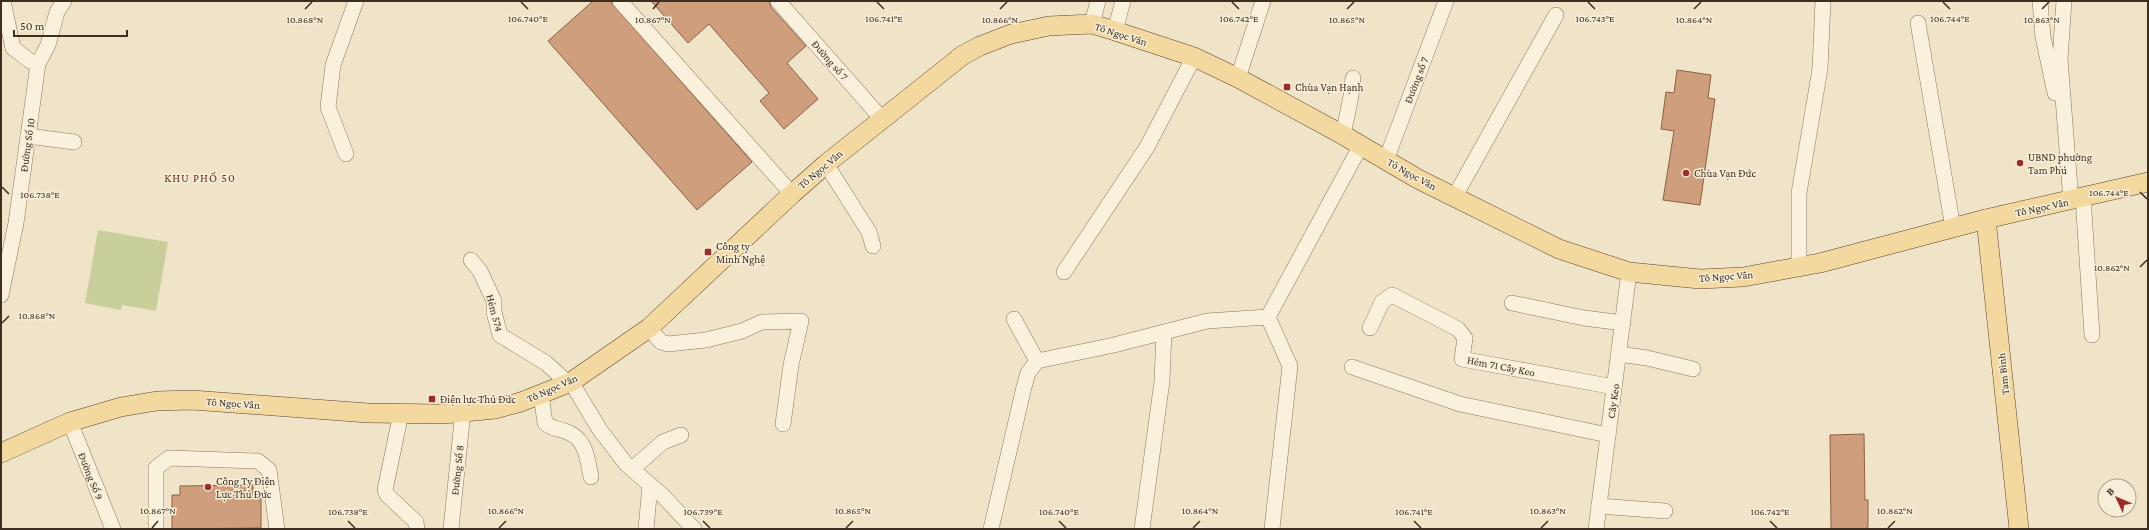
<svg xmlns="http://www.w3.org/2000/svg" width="2149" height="530" font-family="'Crimson Pro',serif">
	<rect width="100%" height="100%" fill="#f0e4c8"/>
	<polygon fill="#c9cf9b" points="98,230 168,242 156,311 122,305 121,310 85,303"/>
	<g fill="#cf9f7d" stroke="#8d5f41">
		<polygon points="593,1 610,1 752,162 697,210 548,41"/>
		<polygon points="651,1 769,1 771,7 806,46 787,63 818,99 784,129 760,101 769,93 709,24 688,43"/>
		<polygon points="1677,70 1711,75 1708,98 1715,99 1700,205 1663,200 1674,131 1661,129 1666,92 1674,93"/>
		<polygon points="1864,434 1865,500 1868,500 1868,527 1865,529 1831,529 1830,435"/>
		<polygon points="253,485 253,495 261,495 261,528 172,529 172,495 180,495 180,486"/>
	</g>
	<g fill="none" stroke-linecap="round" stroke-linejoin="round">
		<g stroke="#8d765c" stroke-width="16">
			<g id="minor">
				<polyline points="3,1 13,48"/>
				<polyline points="620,1 792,194"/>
				<polyline points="778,1 882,119"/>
				<polyline points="2040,1 2043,37 2055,93"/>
				<polyline points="2064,1 2060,59 2071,201"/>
				<polyline points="1918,23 1953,228"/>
				<polyline points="1092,24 1098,1"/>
				<polyline points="1115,31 1123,1"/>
				<polyline points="13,48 30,61 38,64"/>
				<polyline points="1238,78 1263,1"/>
				<polyline points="1343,135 1351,96 1353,78"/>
				<polyline points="28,136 74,142"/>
				<polyline points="346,154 328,107 333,65 356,1"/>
				<polyline points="1386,160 1446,1"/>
				<polyline points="826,164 869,232 873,246"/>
				<polyline points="1455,196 1556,15"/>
				<polyline points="2083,197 2092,335"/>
				<polyline points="471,260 480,271 494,301 494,312 500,335 546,363 568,383"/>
				<polyline points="1799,266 1799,193 1820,69 1823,1"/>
				<polyline points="1064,272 1147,147 1194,57"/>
				<polyline points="1,295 16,223 38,64 48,45 57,12 64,1"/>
				<polyline points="1512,303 1584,318 1623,323"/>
				<polyline points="1268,317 1290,366 1272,529"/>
				<polyline points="1014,319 1037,361"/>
				<polyline points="649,328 661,342 668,344 706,340 742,331 762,322 801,321 791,365 783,424"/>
				<polyline points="1370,328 1382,302 1392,295 1458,329 1465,338 1462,359 1614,387"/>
				<polyline points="1619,354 1647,358 1693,369"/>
				<polyline points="1352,367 1460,404 1608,435"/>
				<polyline points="571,382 600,430 626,464 663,496 694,529"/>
				<path d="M541,394L545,423C552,429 557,428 565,431C586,438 587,457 591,477"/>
				<polyline points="401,413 385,490 387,495 416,522 417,529"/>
				<polyline points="70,422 113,529"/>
				<polyline points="632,469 663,442 681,435"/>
				<polyline points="1599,506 1665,511"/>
				<polyline points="156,529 156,468 169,458 258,461 269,470 277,529"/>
				<polyline points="451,529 463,411"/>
				<polyline points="646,529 650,485"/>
				<polyline points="991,529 1024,387 1028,373 1037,361 1114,345 1207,321 1268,317 1361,145"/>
				<polyline points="1142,529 1162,381 1164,332"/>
				<polyline points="1596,529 1629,272"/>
			</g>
		</g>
		<g stroke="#5b4430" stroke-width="20">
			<g id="major">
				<polyline points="1986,219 2019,529"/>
				<polyline points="1,453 70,422 121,407 157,401 192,400 368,413 443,414 495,409 521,402 571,382 649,328 792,194 826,164 963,55 980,46 1011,34 1049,26 1092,24 1115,31 1194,57 1238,78 1343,135 1418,179 1559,249 1629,272 1700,279 1743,277 1820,263 1986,219 2148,182"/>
			</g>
		</g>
		<use href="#minor" stroke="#faf1dc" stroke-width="15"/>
		<use href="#major" stroke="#f3d9a0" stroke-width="19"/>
	</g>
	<path fill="none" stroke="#3d2e20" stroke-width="1.5" d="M521,2L528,9M877,2L884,9M1232,2L1239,9M1588,2L1595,9M1943,2L1950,9M305,9L312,2M653,9L659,2M1000,9L1007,2M1347,9L1354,2M1694,9L1701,2M2042,9L2049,2M2,187L9,194M2140,192L2147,199M2140,267L2147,260M2,323L9,316M348,521L355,528M703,521L710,528M1059,521L1066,528M1414,521L1421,528M1770,521L1777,528M152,528L158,521M499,528L506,521M846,528L853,521M1193,528L1200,521M1541,528L1548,521M1888,528L1895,521"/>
	<g fill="#9e2a2b" stroke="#f7eed8" stroke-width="1.5">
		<rect x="1283" y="83" width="8" height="8" rx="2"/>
		<circle cx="2020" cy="163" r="4"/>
		<circle cx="1686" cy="173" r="4"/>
		<rect x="704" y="248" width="8" height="8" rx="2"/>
		<rect x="428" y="395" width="8" height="8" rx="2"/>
		<circle cx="208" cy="487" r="4"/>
	</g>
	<g text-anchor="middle" stroke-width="3" stroke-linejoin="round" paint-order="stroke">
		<g font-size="11" fill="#3d2e20" stroke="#f7eed8">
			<text transform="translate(1121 34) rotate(18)" y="4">Tô Ngọc Vân</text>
			<text transform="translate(830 60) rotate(49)" y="4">Đường số 7</text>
			<text transform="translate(1416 80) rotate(-69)" y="4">Đường số 7</text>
			<text transform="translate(27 145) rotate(-82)" y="4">Đường Số 10</text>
			<text transform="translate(820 169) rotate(-40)" y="4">Tô Ngọc Vân</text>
			<text transform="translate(1412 174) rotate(29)" y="4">Tô Ngọc Vân</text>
			<text transform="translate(2042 207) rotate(-12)" y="4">Tô Ngọc Vân</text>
			<text transform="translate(1726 276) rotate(-4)" y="4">Tô Ngọc Vân</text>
			<text transform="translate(495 313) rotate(75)" y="4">Hẻm 574</text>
			<text transform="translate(1501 366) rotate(11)" y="4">Hẻm 71 Cây Keo</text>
			<text transform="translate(2003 374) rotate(-96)" y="4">Tam Bình</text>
			<text transform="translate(552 388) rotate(-24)" y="4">Tô Ngọc Vân</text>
			<text transform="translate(1613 401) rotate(-82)" y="4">Cây Keo</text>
			<text transform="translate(233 403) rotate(4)" y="4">Tô Ngọc Vân</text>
			<text transform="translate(457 470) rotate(-84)" y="4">Đường Số 8</text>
			<text transform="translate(91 476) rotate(68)" y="4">Đường Số 9</text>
		</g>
		<g font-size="11" fill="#3d2e20" stroke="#f7eed8" text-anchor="start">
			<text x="1295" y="91">Chùa Vạn Hạnh</text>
			<text x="2028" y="161">UBND phường<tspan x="2028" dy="13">Tam Phú</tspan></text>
			<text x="1694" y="177">Chùa Vạn Đức</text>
			<text x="716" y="250">Công ty<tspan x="716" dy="13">Minh Nghệ</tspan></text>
			<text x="440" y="403">Điện lực Thủ Đức</text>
			<text x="216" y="485">Công Ty Điện<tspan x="216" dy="13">Lực Thủ Đức</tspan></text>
		</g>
		<g font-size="12" letter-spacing="1" fill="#6b2e1e" stroke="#f7eed8">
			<text x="200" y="182">KHU PHỐ 50</text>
		</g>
	</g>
	<g font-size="10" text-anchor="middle" fill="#3d2e20" stroke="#f7eed8" stroke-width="3" stroke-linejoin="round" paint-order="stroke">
		<text x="528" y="22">106.740°E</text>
		<text x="884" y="22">106.741°E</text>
		<text x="1239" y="22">106.742°E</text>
		<text x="1595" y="22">106.743°E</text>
		<text x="1950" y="22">106.744°E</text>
		<text x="305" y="23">10.868°N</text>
		<text x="653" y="23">10.867°N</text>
		<text x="1000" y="23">10.866°N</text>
		<text x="1347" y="23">10.865°N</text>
		<text x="1694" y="23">10.864°N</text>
		<text x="2042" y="23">10.863°N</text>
		<text x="2109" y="196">106.744°E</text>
		<text x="40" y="198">106.738°E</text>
		<text x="2112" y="271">10.862°N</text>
		<text x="37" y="319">10.868°N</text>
		<text x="158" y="514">10.867°N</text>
		<text x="506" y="514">10.866°N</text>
		<text x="853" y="514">10.865°N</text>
		<text x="1200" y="514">10.864°N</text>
		<text x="1548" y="514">10.863°N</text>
		<text x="1895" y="514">10.862°N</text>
		<text x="348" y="515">106.738°E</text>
		<text x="703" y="515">106.739°E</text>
		<text x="1059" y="515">106.740°E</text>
		<text x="1414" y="515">106.741°E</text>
		<text x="1770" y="515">106.742°E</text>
	</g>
	<rect width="2149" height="530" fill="none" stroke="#3d2e20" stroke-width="4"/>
	<g transform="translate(2117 498) rotate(314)"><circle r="19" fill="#f7eed8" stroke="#ada18e"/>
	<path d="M0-3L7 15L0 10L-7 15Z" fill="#9e2a2b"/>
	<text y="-6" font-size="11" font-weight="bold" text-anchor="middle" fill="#3d2e20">B</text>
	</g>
	<path d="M14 30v6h113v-6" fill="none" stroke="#3d2e20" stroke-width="2"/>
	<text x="20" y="30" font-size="12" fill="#3d2e20" stroke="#f7eed8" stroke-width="3" paint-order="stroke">50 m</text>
</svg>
